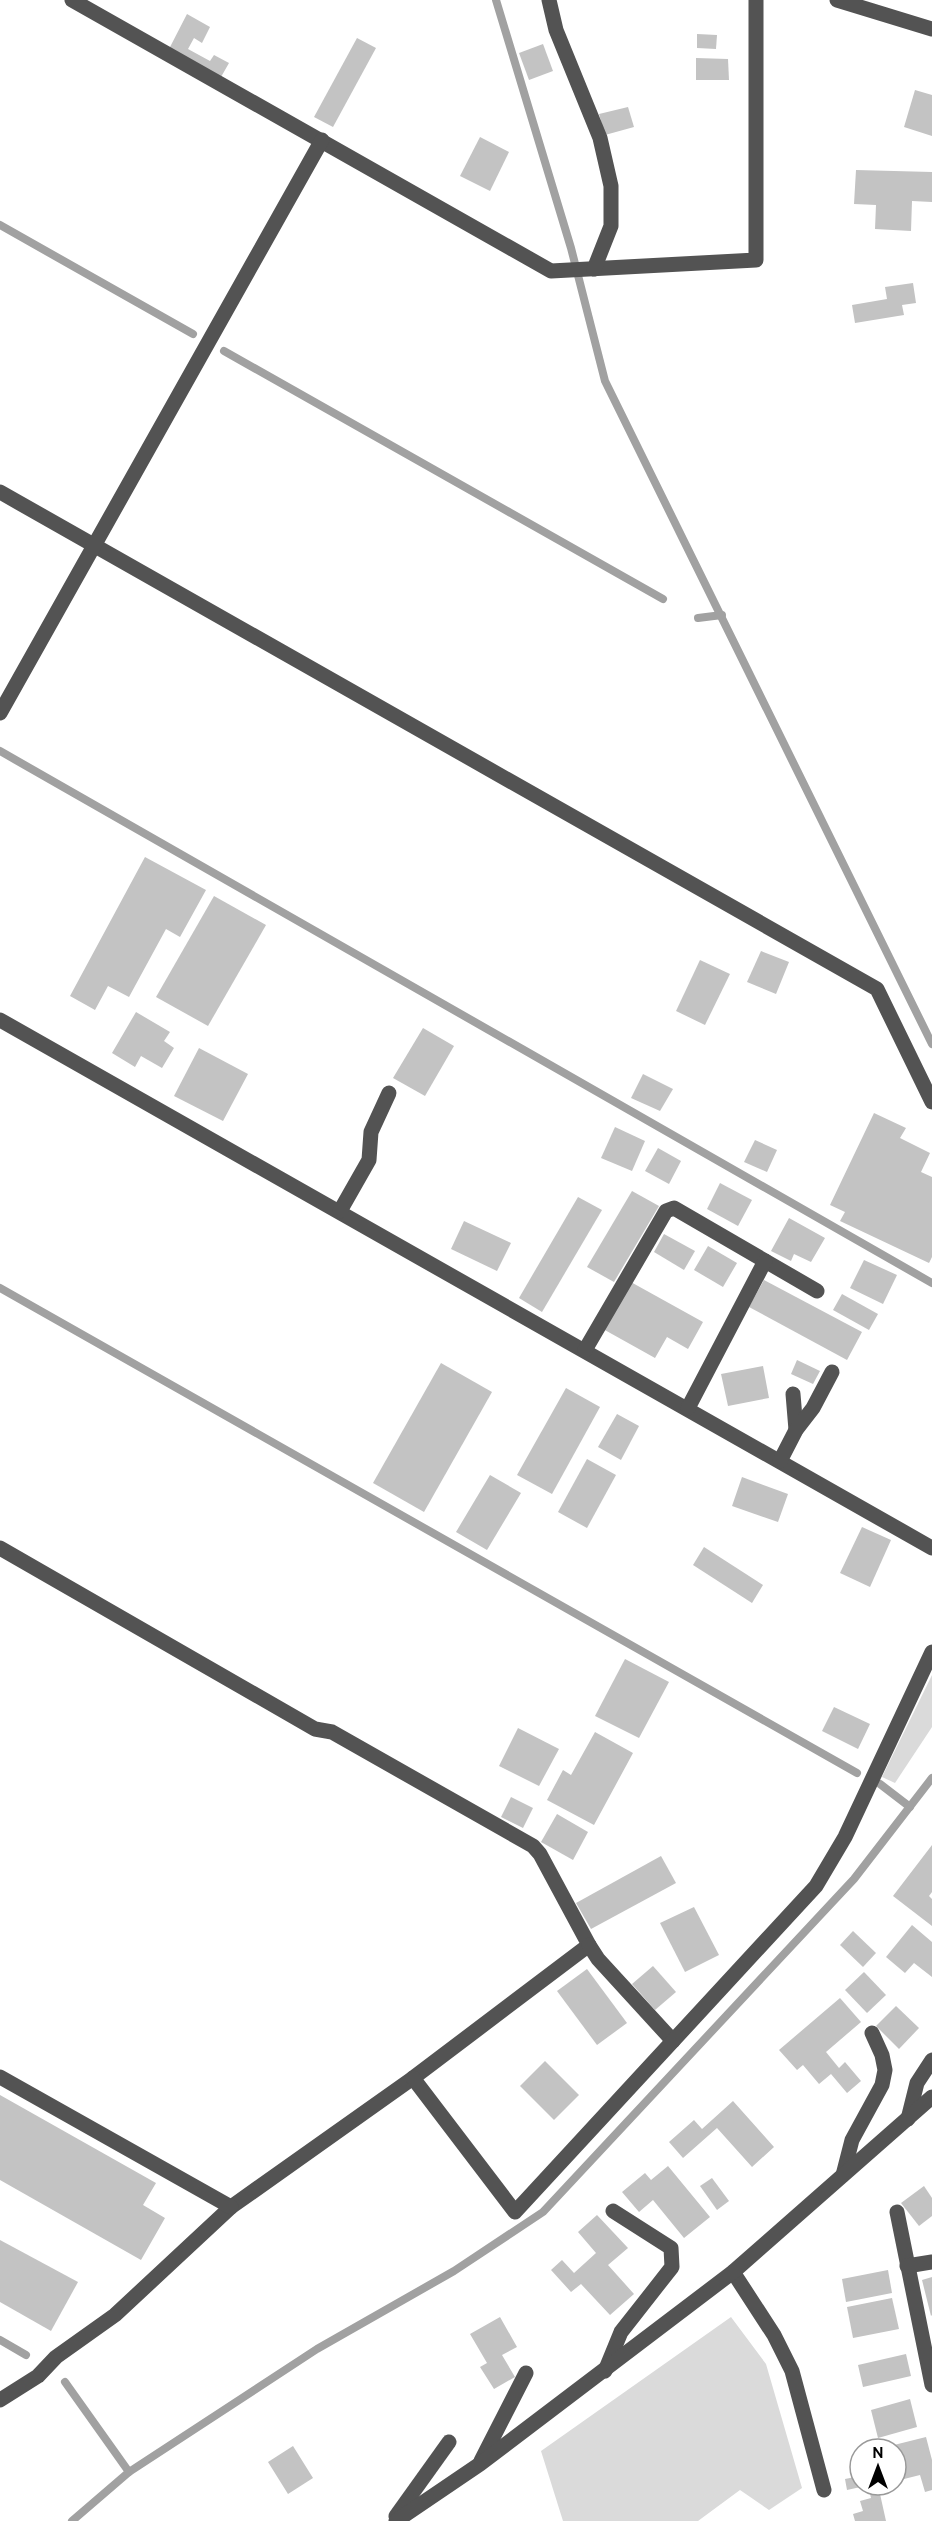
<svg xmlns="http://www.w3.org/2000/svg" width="932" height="2521" font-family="Cabin,sans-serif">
	<rect width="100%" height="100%" fill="#fff"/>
	<g fill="#dadada">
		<polygon points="932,1675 932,1727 895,1783 882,1777"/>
		<polygon points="731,2317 766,2364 802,2488 769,2510 740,2490 698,2521 563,2521 541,2451"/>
	</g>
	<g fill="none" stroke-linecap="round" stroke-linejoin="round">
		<g stroke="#a1a1a1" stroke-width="8">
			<polyline points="496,0 571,248 605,381 932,1044"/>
			<polyline points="0,225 193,334"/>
			<polyline points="224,351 663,599"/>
			<polyline points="698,618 722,615"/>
			<polyline points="0,751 932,1283"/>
			<polyline points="0,1288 857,1773"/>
			<polyline points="880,1784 910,1807"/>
			<polyline points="0,2340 26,2355"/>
			<polyline points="65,2382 129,2472"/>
			<polyline points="72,2521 129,2472 317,2349 454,2271 543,2212 854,1879 932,1778"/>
		</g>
	</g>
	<g fill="#c3c3c3">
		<polygon points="187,14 210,27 202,43 194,38 188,49 210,61 214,55 229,63 221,77 169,49"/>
		<polygon points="697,34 717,35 716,49 697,48"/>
		<polygon points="357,38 376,48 333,127 314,117"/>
		<polygon points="543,44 553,71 529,80 519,53"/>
		<polygon points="696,58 728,59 729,80 696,80"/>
		<polygon points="915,90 932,95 932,136 904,127"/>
		<polygon points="628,107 634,127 605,135 599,114"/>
		<polygon points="480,137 509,152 490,191 460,176"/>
		<polygon points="856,170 932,172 932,202 912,201 911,231 875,229 876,205 854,204"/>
		<polygon points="913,283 916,303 902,305 904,315 855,323 852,305 887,299 885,287"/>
		<polygon points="145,857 206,890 180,937 166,929 129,997 108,986 95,1010 70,996"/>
		<polygon points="214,896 266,925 208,1026 156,997"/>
		<polygon points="761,951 789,962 776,994 747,982"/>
		<polygon points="700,960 730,974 705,1025 676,1011"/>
		<polygon points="136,1012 170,1032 164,1041 174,1048 162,1068 141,1056 135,1067 112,1053"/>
		<polygon points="423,1028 454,1046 425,1096 393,1078"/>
		<polygon points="199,1048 248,1074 223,1121 174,1096"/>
		<polygon points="643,1074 673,1089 660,1111 631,1098"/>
		<polygon points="874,1113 906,1128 900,1138 930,1153 921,1172 932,1177 932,1257 929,1263 840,1221 845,1212 830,1205"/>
		<polygon points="615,1127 645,1141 632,1171 601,1158"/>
		<polygon points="755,1140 777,1150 767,1172 744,1162"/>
		<polygon points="658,1148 681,1161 669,1184 645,1171"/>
		<polygon points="720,1183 752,1200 738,1226 707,1209"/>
		<polygon points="632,1191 659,1206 614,1282 587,1267"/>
		<polygon points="578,1197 602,1210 542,1312 519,1298"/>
		<polygon points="789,1218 825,1238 811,1262 794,1254 791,1261 771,1251"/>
		<polygon points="464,1221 511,1243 497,1271 451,1249"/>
		<polygon points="664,1234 695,1251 684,1270 654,1252"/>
		<polygon points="708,1246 737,1263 723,1287 694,1270"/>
		<polygon points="864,1260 897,1275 883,1304 850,1288"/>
		<polygon points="764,1280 862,1332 847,1360 749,1307"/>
		<polygon points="629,1281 703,1322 688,1349 667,1337 655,1358 603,1329"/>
		<polygon points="842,1294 878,1314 869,1330 833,1310"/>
		<polygon points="797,1360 820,1371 813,1384 791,1374"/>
		<polygon points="441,1363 492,1392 424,1512 373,1483"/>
		<polygon points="763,1366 769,1398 728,1406 721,1374"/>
		<polygon points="566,1388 600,1407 552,1494 517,1475"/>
		<polygon points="617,1414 639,1426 621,1460 598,1447"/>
		<polygon points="587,1459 616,1475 587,1528 558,1512"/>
		<polygon points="490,1475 521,1493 487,1550 456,1532"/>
		<polygon points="742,1477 788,1494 778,1522 732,1506"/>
		<polygon points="862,1527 891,1540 870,1587 840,1573"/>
		<polygon points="704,1547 763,1585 752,1603 693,1565"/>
		<polygon points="625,1659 669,1682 639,1738 595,1716"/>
		<polygon points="834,1707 870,1724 858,1749 822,1731"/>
		<polygon points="518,1728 559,1749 539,1786 499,1766"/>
		<polygon points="595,1732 633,1753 594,1825 547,1800 563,1770 571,1775"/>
		<polygon points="511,1797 533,1808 523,1828 501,1817"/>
		<polygon points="557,1814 588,1832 573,1860 541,1842"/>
		<polygon points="932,1845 932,1892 929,1896 932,1899 932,1926 893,1896"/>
		<polygon points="661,1856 676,1883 591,1929 576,1903"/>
		<polygon points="694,1907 719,1955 685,1972 660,1923"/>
		<polygon points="912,1925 932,1942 932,1977 914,1963 905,1973 886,1957"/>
		<polygon points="853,1931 876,1953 863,1967 840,1945"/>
		<polygon points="653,1966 676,1992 655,2010 632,1984"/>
		<polygon points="587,1969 627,2023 597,2045 557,1991"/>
		<polygon points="864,1972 886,1995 867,2013 845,1990"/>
		<polygon points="840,1998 861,2022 826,2052 839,2068 845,2062 861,2081 847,2093 831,2074 819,2084 803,2065 797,2070 779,2050"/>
		<polygon points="896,2006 919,2028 899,2049 876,2026"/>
		<polygon points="545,2061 579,2095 554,2120 520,2086"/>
		<polygon points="0,2095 156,2183 143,2205 165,2218 141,2260 0,2180"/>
		<polygon points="733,2101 774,2147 752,2167 717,2128 683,2158 669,2142 694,2120 702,2129"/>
		<polygon points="668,2166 710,2217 684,2238 653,2200 639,2212 622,2192 645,2173 651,2180"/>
		<polygon points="712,2178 729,2201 717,2210 700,2186"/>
		<polygon points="924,2186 932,2198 932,2216 919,2226 901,2203"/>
		<polygon points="597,2215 628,2248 608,2265 634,2294 610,2315 581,2284 571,2292 551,2270 562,2260 574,2273 596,2253 578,2232"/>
		<polygon points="0,2240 78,2282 51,2331 0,2302"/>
		<polygon points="888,2270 892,2293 846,2302 842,2279"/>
		<polygon points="932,2277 932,2315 931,2316 922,2280"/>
		<polygon points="892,2298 899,2329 853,2338 847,2307"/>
		<polygon points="500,2317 517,2347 502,2355 515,2377 494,2389 480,2367 487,2363 470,2334"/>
		<polygon points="906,2354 911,2376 863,2387 858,2365"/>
		<polygon points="910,2399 917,2427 878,2438 871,2410"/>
		<polygon points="926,2437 932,2460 932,2490 925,2492 920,2475 896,2481 896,2449 882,2448"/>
		<polygon points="293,2446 313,2478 288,2494 268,2462"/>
		<polygon points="860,2476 860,2485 865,2486 847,2490 845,2479"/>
		<polygon points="868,2485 878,2485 886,2521 855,2521 853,2514 863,2511 860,2501 871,2498"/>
	</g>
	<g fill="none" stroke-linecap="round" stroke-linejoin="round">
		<g stroke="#535353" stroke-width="15">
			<polyline points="72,0 551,271 756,260 756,0"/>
			<polyline points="549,0 556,30 600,138 611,186 611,226 594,269"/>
			<polyline points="837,0 932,29"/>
			<polyline points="0,492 877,989 932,1102"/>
			<polyline points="0,713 322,140"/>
			<polyline points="0,1020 932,1548"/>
			<polyline points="340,1211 369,1160 371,1132 389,1093"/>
			<polyline points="585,1350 666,1211 674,1208 817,1291"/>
			<polyline points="793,1394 796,1430"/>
			<polyline points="688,1408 765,1261"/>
			<polyline points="780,1461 796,1430 813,1408 832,1372"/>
			<polyline points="0,1548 315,1729 332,1732 533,1846 540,1854 589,1945 413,2078 231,2207 115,2315 56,2357 38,2376 0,2400"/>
			<polyline points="589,1945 598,1959 673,2041"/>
			<polyline points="0,2077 231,2207"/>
			<polyline points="413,2078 515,2212 816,1886 845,1837 932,1652"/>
			<polyline points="908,2119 917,2083 932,2060"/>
			<polyline points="843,2175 852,2140 882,2085 885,2070 882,2055 872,2033"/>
			<polyline points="897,2212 932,2385"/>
			<polyline points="907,2266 932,2262"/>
			<polyline points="733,2272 774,2335 792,2371 824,2490"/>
			<polyline points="605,2371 621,2332 672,2267 671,2248 613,2211"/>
			<polyline points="481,2461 526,2373"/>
			<polyline points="396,2516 449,2442"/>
			<polyline points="396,2521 480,2464 733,2272 932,2097"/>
		</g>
	</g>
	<g transform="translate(878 2467)"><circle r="28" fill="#ffffff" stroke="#999999" stroke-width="1.5"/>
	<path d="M0-4.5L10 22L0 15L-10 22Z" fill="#000000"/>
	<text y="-9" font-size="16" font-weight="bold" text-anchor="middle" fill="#000000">N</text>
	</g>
</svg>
